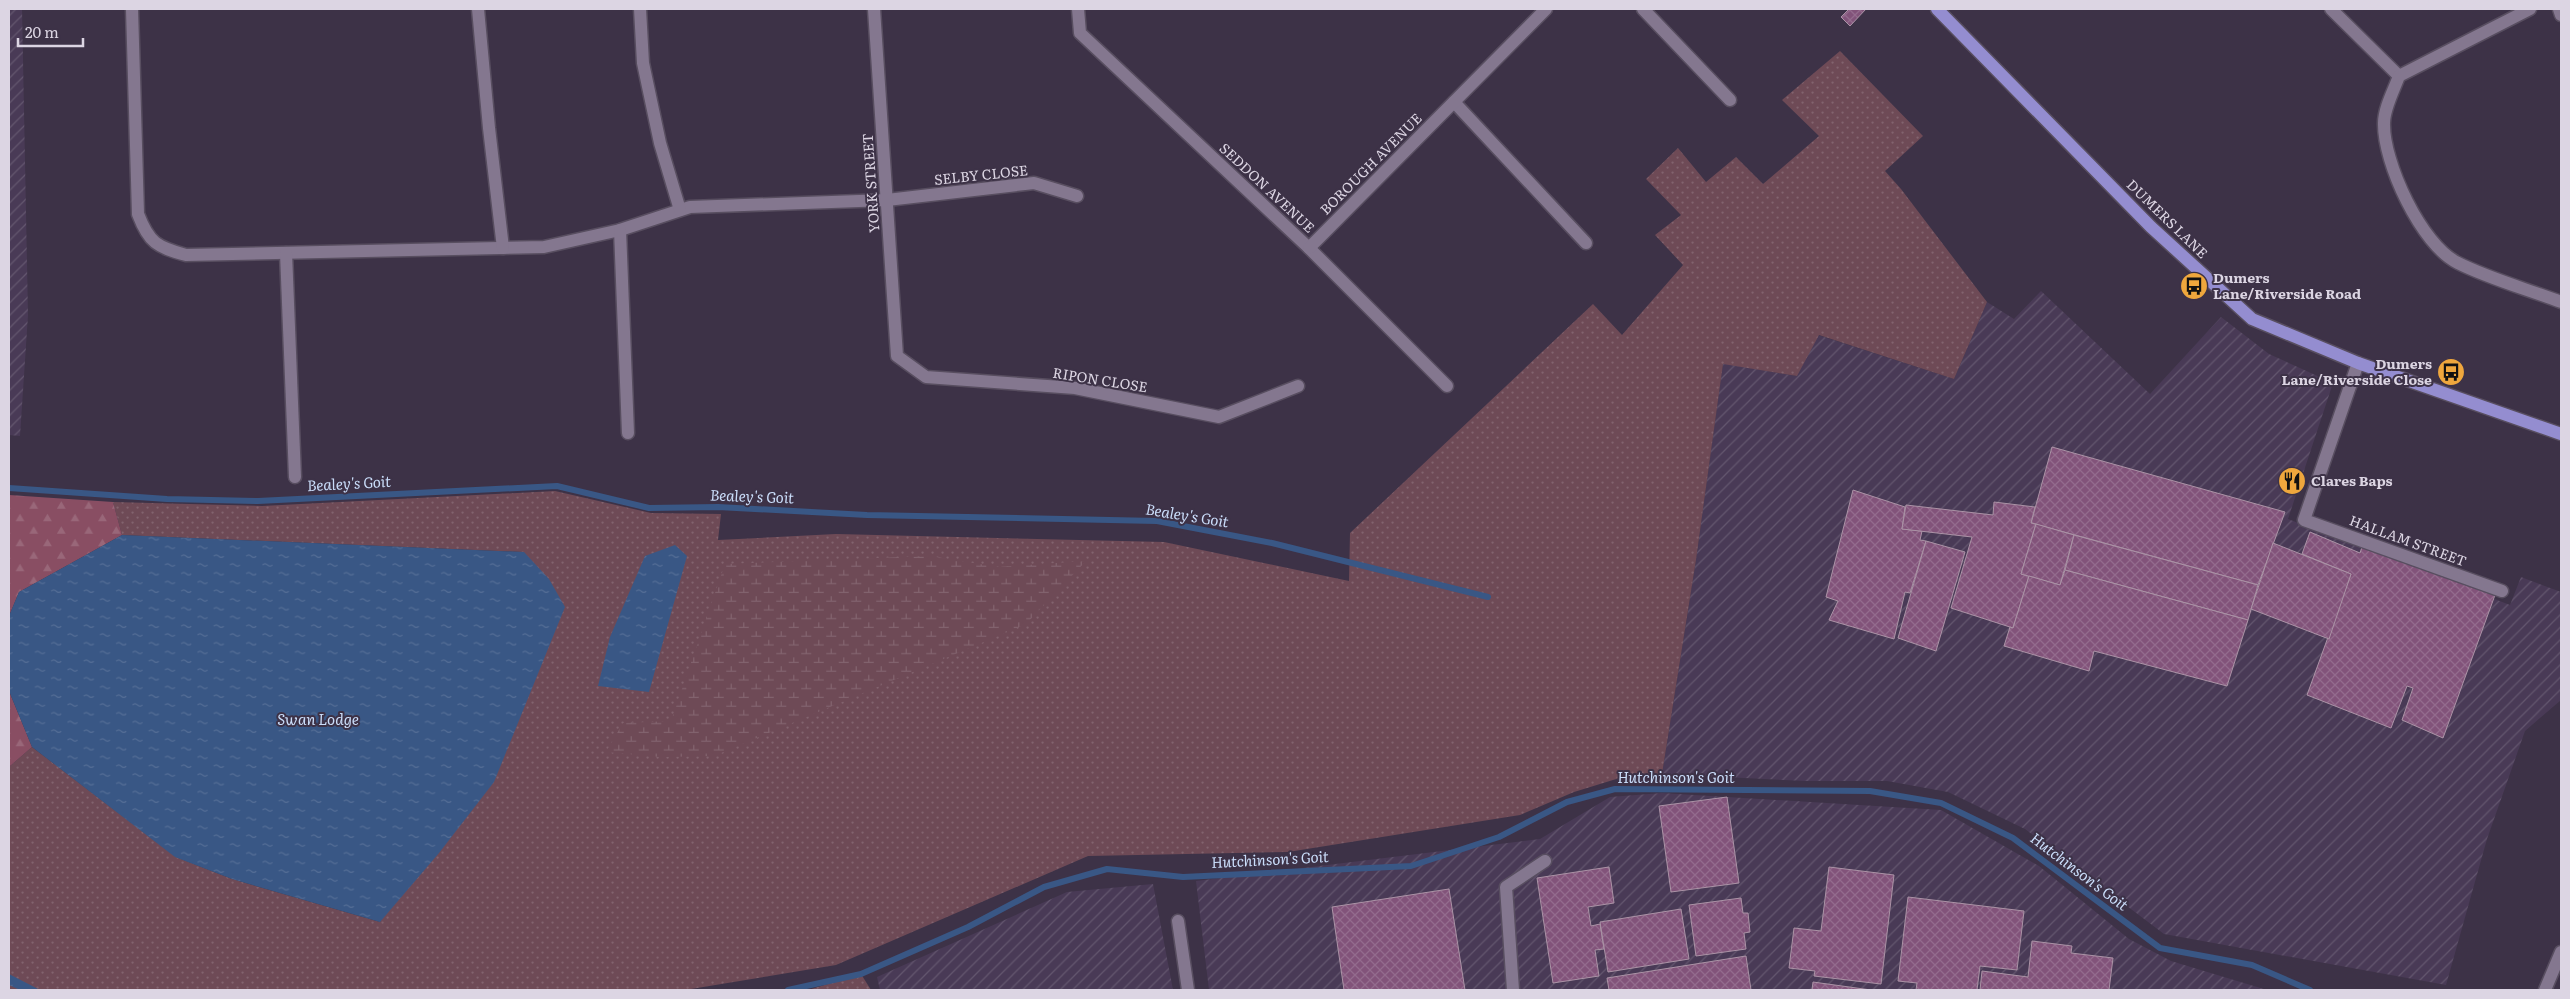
<svg xmlns="http://www.w3.org/2000/svg" width="2570" height="999" font-family="Literata,serif">
	<defs>
		<pattern id="industrial-furrows" width="10" height="10" patternUnits="userSpaceOnUse" patternTransform="scale(1.25)"><rect width="10" height="10" fill="#493a56"/><path d="M-1 1l2-2M0 10L10 0M9 11l2-2" fill="none" stroke="#63566e"/></pattern>
		<pattern id="grass-dots" width="8" height="8" patternUnits="userSpaceOnUse" patternTransform="scale(1.25)"><rect width="8" height="8" fill="#6e4a56"/><path d="M2 2h.1M6 6h.1" fill="none" stroke="#82636e" stroke-width="1.8" stroke-linecap="round"/></pattern>
		<pattern id="forest-firs" width="22" height="20" patternUnits="userSpaceOnUse" patternTransform="scale(1.25)"><rect width="22" height="20" fill="#894e63"/><path d="M5 1l3.5 6h-7zM16 11l3.5 6h-7z" fill="#996779"/></pattern>
		<pattern id="wetland-marsh" width="20" height="14" patternUnits="userSpaceOnUse" patternTransform="scale(1.25)"><rect width="20" height="14" fill="#6e4a56"/><path d="M1 5h8M5 5V1M11 12h8M15 12V8" fill="none" stroke="#82636e"/></pattern>
		<pattern id="water-ripples" width="26" height="14" patternUnits="userSpaceOnUse" patternTransform="scale(1.25)"><rect width="26" height="14" fill="#395785"/><path d="M2 4q2-2 4 0t4 0M15 11q2-2 4 0t4 0" fill="none" stroke="#556e96"/></pattern>
		<pattern id="building-cross-hatch" width="8" height="8" patternUnits="userSpaceOnUse" patternTransform="scale(1.25)"><rect width="8" height="8" fill="#82537a"/><path d="M0 0l8 8M0 8l8-8" fill="none" stroke="#936b8d"/></pattern>
	</defs>
	<rect width="100%" height="100%" fill="#3d3247"/>
	<g fill="url(#industrial-furrows)">
		<polygon points="9,9 22,9 28,315 20,436 9,435"/>
		<polygon points="2041,291 2150,394 2221,317 2269,354 2333,383 2288,519 2510,605 2521,577 2561,592 2561,700 2525,731 2487,839 2446,985 2164,934 2025,829 1948,792 1887,781 1806,781 1662,774 1696,560 1723,363 1796,376 1818,335 1954,379 1987,302 2014,319"/>
		<polygon points="1662,793 1941,810 2039,866 2129,939 2171,961 2267,990 1209,990 1196,881 1540,839 1610,797"/>
		<polygon points="1153,884 1173,990 880,990 877,977 1067,892"/>
	</g>
	<g fill="url(#grass-dots)">
		<polygon points="1840,51 1923,136 1885,171 1901,189 1987,302 1954,379 1819,335 1797,376 1723,364 1696,560 1662,774 1626,776 1574,792 1520,815 1288,852 1088,856 836,965 685,990 9,990 9,767 32,747 176,857 232,879 380,922 523,552 122,535 113,502 262,506 555,491 651,513 721,514 718,540 836,534 1164,542 1349,581 1350,533 1593,304 1622,335 1683,265 1655,235 1681,215 1646,179 1678,148 1706,182 1736,157 1763,184 1819,136 1782,100"/>
		<polygon points="861,974 871,990 808,990"/>
	</g>
	<g fill="url(#forest-firs)">
		<polygon points="9,495 113,502 122,535 19,592 9,616"/>
		<polygon points="9,691 32,747 9,767"/>
	</g>
	<polygon fill="url(#wetland-marsh)" points="930,556 998,567 1086,561 1026,624 714,756 660,757 606,752 623,723 671,721 725,564"/>
	<g fill="url(#water-ripples)">
		<polygon points="122,535 524,552 549,579 565,607 494,782 439,853 380,922 232,879 175,857 32,747 9,691 9,616 19,592"/>
		<polygon points="675,545 687,556 649,692 598,686 610,637 645,556"/>
		<polygon points="9,974 40,990 20,990 9,985"/>
	</g>
	<g fill="none" stroke-linecap="round" stroke-linejoin="round">
		<g stroke="#395785" stroke-width="6">
			<polyline points="9,488 167,499 258,501 557,486 649,508 718,507 867,515 1157,521 1272,543 1488,597"/>
			<polyline points="788,990 861,974 968,927 1044,887 1107,869 1183,877 1411,866 1499,837 1567,802 1615,789 1870,791 1941,803 2013,838 2160,948 2252,965 2310,990"/>
		</g>
	</g>
	<g fill="url(#building-cross-hatch)" stroke="#ab93a6">
		<polygon points="1849,9 1866,9 1850,26 1841,17"/>
		<polygon points="2052,447 2285,512 2258,585 2031,523"/>
		<polygon points="1853,490 1905,507 1902,529 1922,531 1920,540 1926,541 1910,593 1905,592 1894,639 1829,620 1838,601 1826,597"/>
		<polygon points="1994,502 2035,507 2031,523 2036,524 2021,574 2029,576 2013,628 1951,608 1972,537 1902,529 1906,505 1993,515"/>
		<polygon points="2036,524 2074,535 2060,585 2021,574"/>
		<polygon points="2310,532 2360,553 2363,544 2495,595 2443,738 2402,720 2413,688 2407,686 2391,728 2307,695 2351,574 2302,554"/>
		<polygon points="2074,535 2258,585 2248,620 2065,570"/>
		<polygon points="1926,541 1965,552 1936,651 1898,638"/>
		<polygon points="2273,543 2351,574 2329,639 2251,609"/>
		<polygon points="2065,570 2248,620 2227,686 2094,651 2089,671 2004,646 2010,627 2013,628 2029,576 2060,585"/>
		<polygon points="1727,797 1739,883 1671,892 1659,806"/>
		<polygon points="1609,867 1614,903 1588,907 1591,926 1600,924 1604,949 1595,950 1599,976 1553,983 1537,878"/>
		<polygon points="1829,867 1894,875 1881,984 1814,976 1815,971 1789,968 1794,928 1821,931"/>
		<polygon points="1449,889 1465,990 1344,990 1332,907"/>
		<polygon points="1908,897 2024,911 2017,970 1980,966 1977,990 1916,990 1917,983 1898,981"/>
		<polygon points="1741,898 1743,913 1748,913 1750,932 1744,933 1746,949 1696,956 1689,905"/>
		<polygon points="1681,909 1689,959 1608,972 1600,922"/>
		<polygon points="2032,941 2072,946 2071,953 2113,958 2109,990 1980,990 1982,971 2028,977"/>
		<polygon points="1746,956 1751,990 1609,990 1607,978"/>
		<polygon points="1813,982 1871,990 1812,990"/>
	</g>
	<g fill="none" stroke-linecap="round" stroke-linejoin="round">
		<g stroke="#584e60" stroke-width="15">
			<g id="minor">
				<path d="M132,9L138,214C149,243 157,247 186,255L544,247L620,230L690,207L887,200L1034,183L1077,196"/>
				<polyline points="478,9 489,128 503,248"/>
				<polyline points="640,9 643,63 660,143 680,210"/>
				<polyline points="874,9 897,356 926,377 1075,388 1219,417 1298,386"/>
				<polyline points="1078,9 1080,33 1309,248 1447,386"/>
				<polyline points="1643,9 1730,100"/>
				<polyline points="2331,9 2399,76"/>
				<path d="M2530,9L2399,76C2394,90 2384,108 2384,123C2383,162 2421,245 2458,263C2490,279 2527,289 2561,302"/>
				<polyline points="2559,9 2561,15"/>
				<polyline points="1454,102 1586,243"/>
				<polyline points="620,230 628,433"/>
				<polyline points="1309,248 1546,9"/>
				<polyline points="286,253 295,477"/>
				<polyline points="2358,363 2304,520 2502,591"/>
				<polyline points="1178,921 1188,990"/>
				<polyline points="1513,990 1506,887 1545,861"/>
				<polyline points="2545,990 2561,952"/>
			</g>
		</g>
		<g stroke="#584e60" stroke-width="15">
			<polyline id="major" points="1937,9 2151,227 2252,319 2358,363 2561,434"/>
		</g>
		<use href="#minor" stroke="#84778f" stroke-width="12"/>
		<use href="#major" stroke="#948dd0" stroke-width="12"/>
	</g>
	<defs>
		<g id="bus-disc" transform="scale(1.4375)"><circle r="9.5" fill="#efa73d" stroke="#3d3247"/><path d="M-5-6H5V4H4V6H2V4H-2V6H-4V4H-5ZM-3.5-4V0h7V-4ZM-3.5 1.2v1.5H-2V1.2ZM2 1.2v1.5H3.5V1.2Z" fill="#111"/></g>
		<g id="restaurant-disc" transform="scale(1.4375)"><circle r="9.5" fill="#efa73d" stroke="#3d3247"/><path d="M-5-6h1v4h1v-4h1v4h1v-4h1v5L-1.5 .5V6h-2V.5L-5-1ZM5-6V6H3V1.5H1.5Q1.5-4 5-6Z" fill="#111"/></g>
	</defs>
	<g fill-rule="evenodd">
		<use href="#bus-disc" x="2194" y="286"/>
		<use href="#bus-disc" x="2451" y="372"/>
		<use href="#restaurant-disc" x="2292" y="481"/>
	</g>
	<g text-anchor="middle" stroke-width="4" stroke-linejoin="round" paint-order="stroke">
		<g font-size="14" fill="#dcd5e3" stroke="#3d3247">
			<text transform="translate(1371 164) rotate(-45)" y="5">BOROUGH AVENUE</text>
			<text transform="translate(981 175) rotate(-6)" y="5">SELBY CLOSE</text>
			<text transform="translate(871 183) rotate(-94)" y="5">YORK STREET</text>
			<text transform="translate(1267 188) rotate(43)" y="5">SEDDON AVENUE</text>
			<text transform="translate(2167 219) rotate(44)" y="5">DUMERS LANE</text>
			<text transform="translate(1100 380) rotate(9)" y="5">RIPON CLOSE</text>
			<text transform="translate(2408 541) rotate(20)" y="5">HALLAM STREET</text>
		</g>
		<g font-size="14" font-weight="bold" fill="#dcd5e3" stroke="#3d3247" text-anchor="start">
			<text x="2213" y="283">Dumers<tspan x="2213" dy="16">Lane/Riverside Road</tspan></text>
			<text x="2432" y="369" text-anchor="end">Dumers<tspan x="2432" dy="16">Lane/Riverside Close</tspan></text>
			<text x="2311" y="486">Clares Baps</text>
		</g>
		<g font-size="15" font-style="italic" fill="#caddfa" stroke="#3d3247">
			<text transform="translate(349 484) rotate(-3)" y="5">Bealey's Goit</text>
			<text transform="translate(752 497) rotate(2)" y="5">Bealey's Goit</text>
			<text transform="translate(1187 516) rotate(9)" y="5">Bealey's Goit</text>
			<text x="318" y="725">Swan Lodge</text>
			<text x="1676" y="783">Hutchinson's Goit</text>
			<text transform="translate(1270 860) rotate(-3)" y="5">Hutchinson's Goit</text>
			<text transform="translate(2079 872) rotate(37)" y="5">Hutchinson's Goit</text>
		</g>
	</g>
	<rect width="2570" height="999" fill="none" stroke="#dcd5e3" stroke-width="20"/>
	<path d="M18 38v8h65v-8" fill="none" stroke="#dcd5e3" stroke-width="2.5"/>
	<text x="25" y="38" font-size="15" fill="#dcd5e3" stroke="#3d3247" stroke-width="4" paint-order="stroke">20 m</text>
</svg>
